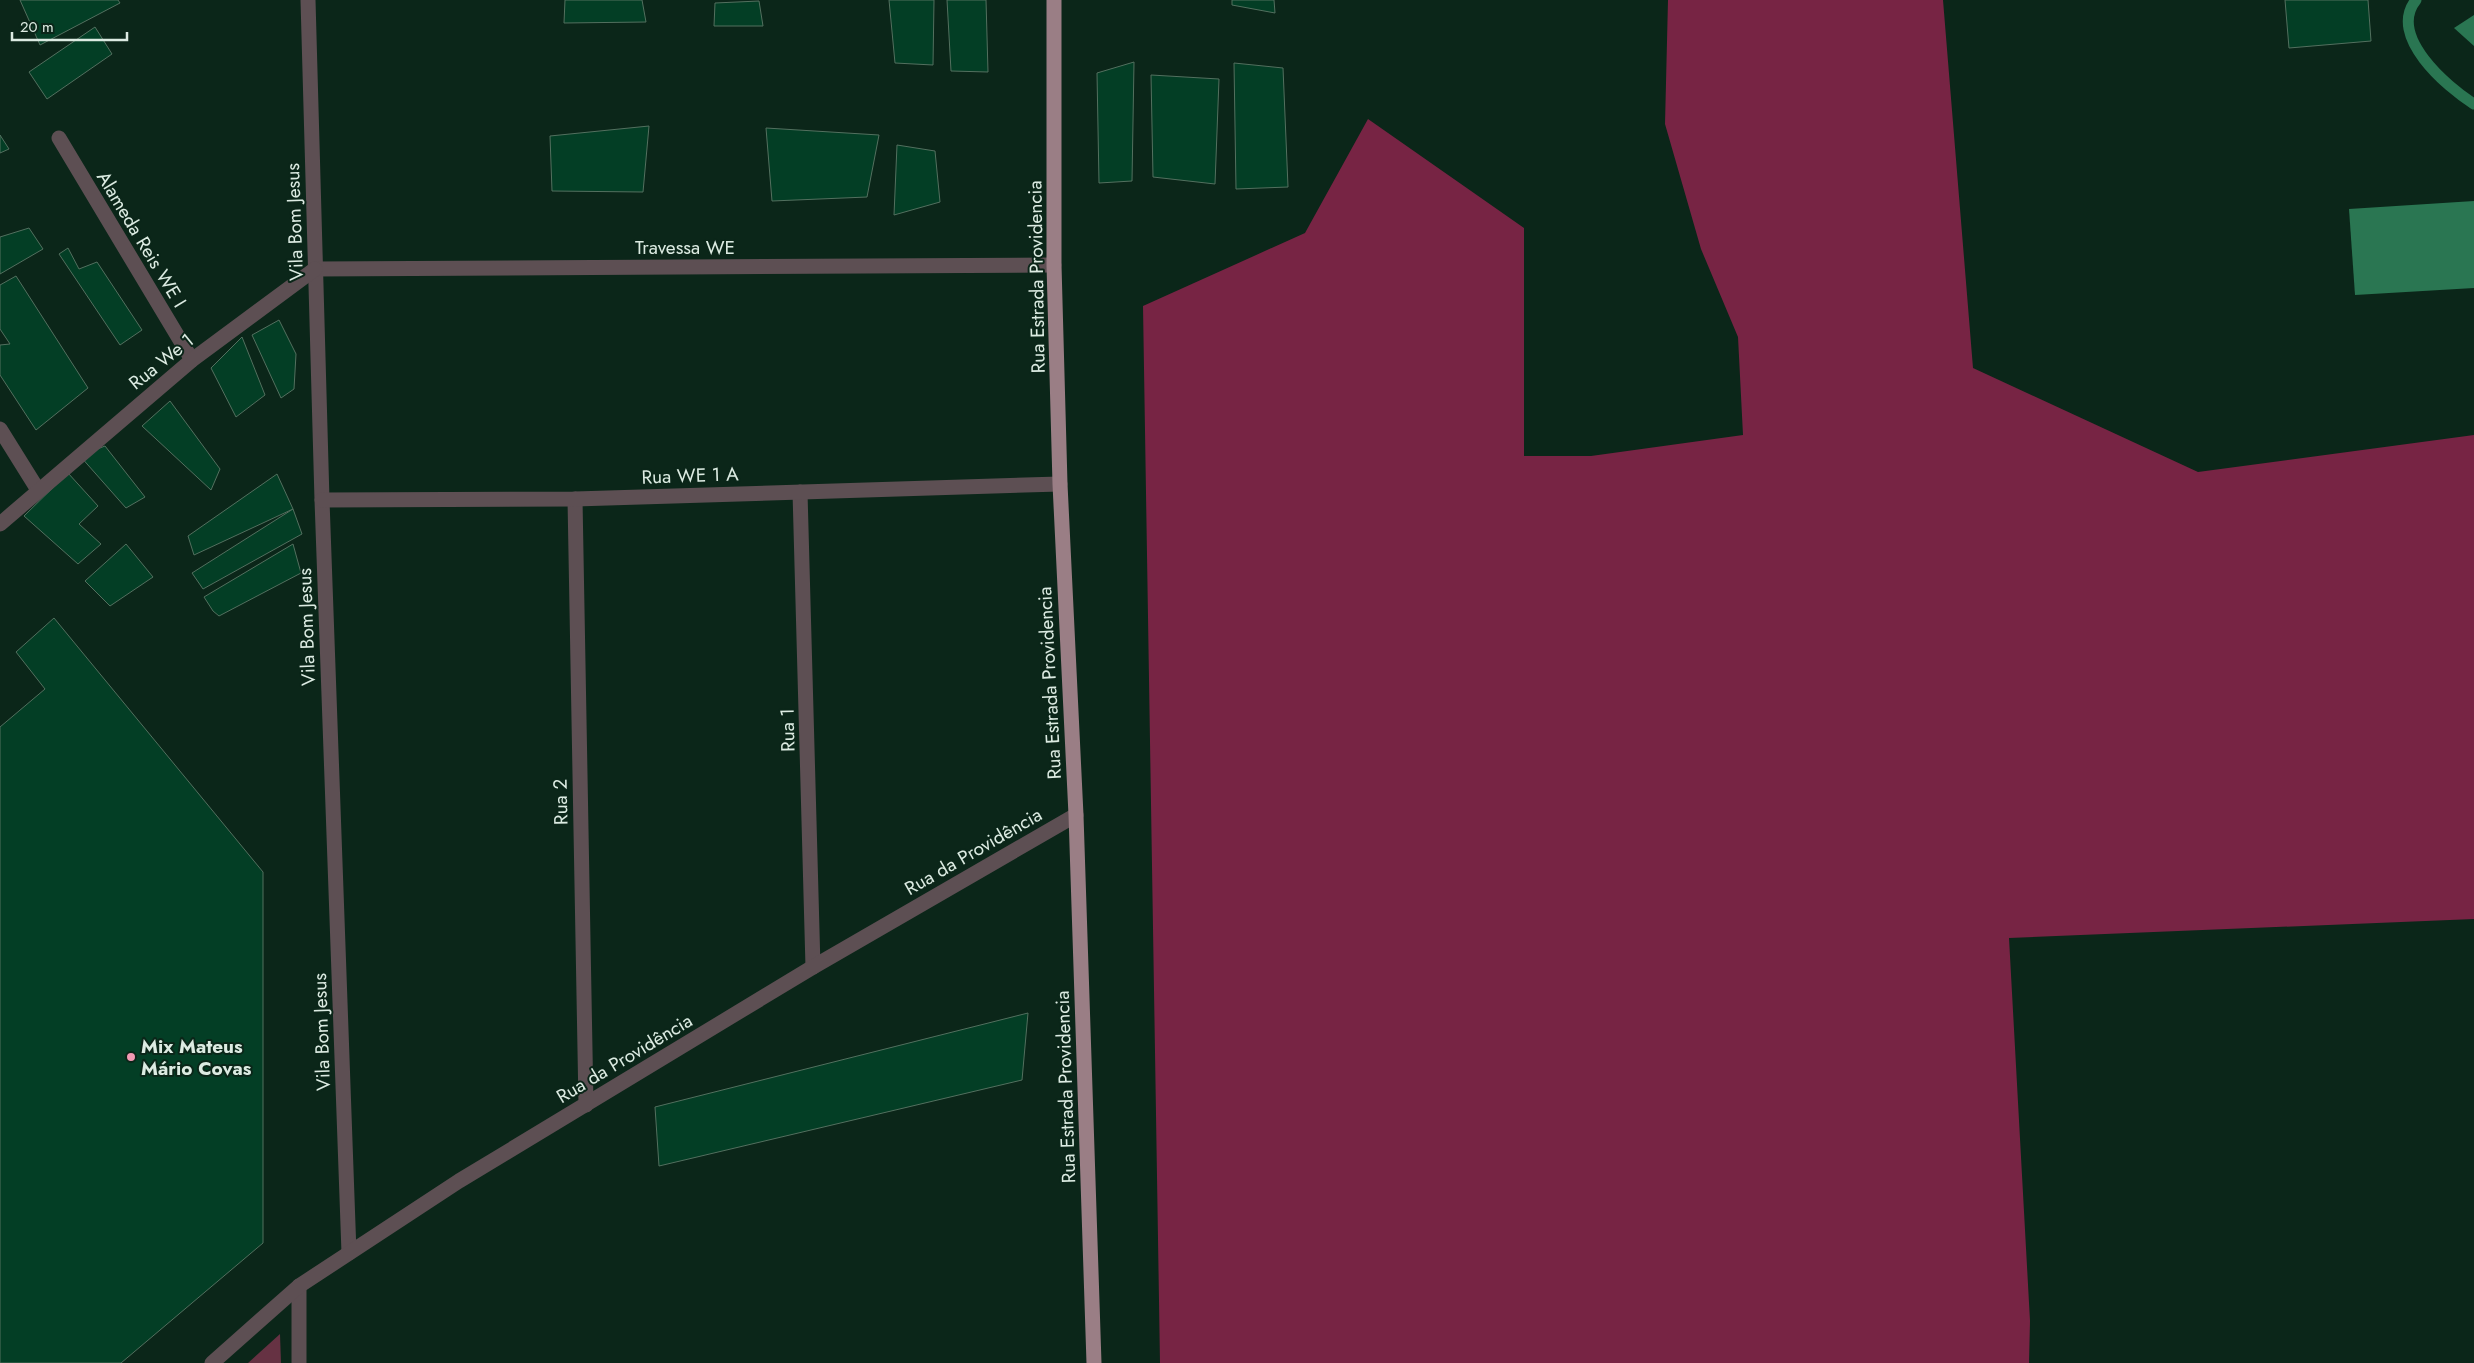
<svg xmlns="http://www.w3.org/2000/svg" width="2474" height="1363" font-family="Jost,sans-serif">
	<rect width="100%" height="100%" fill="#0b2619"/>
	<polygon fill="#663243" points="280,1334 281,1363 248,1363"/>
	<polygon fill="#772444" points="1668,0 1943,0 1973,368 2198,472 2474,435 2474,919 2009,938 2030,1321 2029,1363 1160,1363 1143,306 1305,233 1368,119 1524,228 1524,456 1591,456 1743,435 1738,337 1701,249 1665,124"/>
	<g fill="#2a7652">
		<polygon points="2474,15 2474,46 2454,28"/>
		<polygon points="2474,201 2474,288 2355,295 2349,209"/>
	</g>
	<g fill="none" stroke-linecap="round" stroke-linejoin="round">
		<path stroke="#2a7652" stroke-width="11" d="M2416,0C2387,36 2447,87 2474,104"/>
	</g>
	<g fill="#033e25" stroke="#53705f">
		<polygon points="20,0 118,0 120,3 40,45"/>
		<polygon points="565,0 642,0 646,22 564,23"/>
		<polygon points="889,0 934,0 933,65 895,63"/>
		<polygon points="947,0 986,0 988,72 951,71"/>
		<polygon points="1232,0 1274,0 1275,13 1232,5"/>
		<polygon points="2285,0 2368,0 2371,41 2289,48"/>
		<polygon points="759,1 763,26 714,26 715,3"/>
		<polygon points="95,27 112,54 47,99 29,72"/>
		<polygon points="1134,62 1132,181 1099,183 1097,73"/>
		<polygon points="1234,63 1283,68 1288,187 1236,189"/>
		<polygon points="1151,75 1219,79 1215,184 1153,177"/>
		<polygon points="649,126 643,192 552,191 550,136"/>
		<polygon points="766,128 879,135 867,197 772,201"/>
		<polygon points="0,135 9,149 0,153"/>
		<polygon points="897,145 935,151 940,202 894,215"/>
		<polygon points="29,228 43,249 0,274 0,237"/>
		<polygon points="68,248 79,269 97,262 142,330 120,345 59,254"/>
		<polygon points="16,276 88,388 36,430 0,375 0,345 10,344 0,329 0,285"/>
		<polygon points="279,320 296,354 294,389 281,398 252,335"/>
		<polygon points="242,337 265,395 236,417 211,368"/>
		<polygon points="170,401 220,469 211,490 142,426"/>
		<polygon points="105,446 145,497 126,508 80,456"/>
		<polygon points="68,473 98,506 79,524 101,544 78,564 24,516"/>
		<polygon points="277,474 293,509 194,555 188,536"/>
		<polygon points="293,509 302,534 203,589 192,573"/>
		<polygon points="126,544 153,577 110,606 85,581"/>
		<polygon points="293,544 301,573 219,616 213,611 204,597"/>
		<polygon points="54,618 263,872 263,1243 121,1363 0,1363 0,727 45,689 16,652"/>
		<polygon points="1028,1013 1022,1080 659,1166 655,1107"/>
	</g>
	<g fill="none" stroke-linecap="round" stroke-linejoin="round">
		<g stroke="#5d4f53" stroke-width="15">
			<polyline points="308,0 322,500 349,1253"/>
			<polyline points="59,138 192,360"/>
			<polyline points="315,269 1054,265"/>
			<polyline points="0,429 38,490"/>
			<polyline points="800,492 813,967"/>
			<polyline points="575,499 586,1105"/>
			<polyline points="322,500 575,499 1060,484"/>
			<polyline points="0,524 192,360 315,269"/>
			<polyline points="299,1286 299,1363"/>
			<polyline points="212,1363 299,1286 459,1181 813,967 1076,815"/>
		</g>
		<polyline stroke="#9a7e85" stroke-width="15" points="1054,0 1054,265 1060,484 1076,815 1094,1363"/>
	</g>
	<circle fill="#f19ab3" stroke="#0b2619" stroke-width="2" cx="131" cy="1057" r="5"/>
	<g text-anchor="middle" stroke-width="4" stroke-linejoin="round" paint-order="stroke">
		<g font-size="19" fill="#dcebe2" stroke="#0b2619">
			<text transform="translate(294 222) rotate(-92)" y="7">Vila Bom Jesus</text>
			<text transform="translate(142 239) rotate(59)" y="7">Alameda Reis WE I</text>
			<text x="685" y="254">Travessa WE</text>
			<text transform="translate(1036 277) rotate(-91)" y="7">Rua Estrada Providencia</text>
			<text transform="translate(161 361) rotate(-39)" y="7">Rua We 1</text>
			<text transform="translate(690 475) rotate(-2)" y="7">Rua WE 1 A</text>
			<text transform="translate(306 627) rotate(-92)" y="7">Vila Bom Jesus</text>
			<text transform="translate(1049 683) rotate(-93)" y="7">Rua Estrada Providencia</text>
			<text transform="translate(787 730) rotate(-91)" y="7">Rua 1</text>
			<text transform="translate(560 802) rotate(-91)" y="7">Rua 2</text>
			<text transform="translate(973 851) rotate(-30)" y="7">Rua da Providência</text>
			<text transform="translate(321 1032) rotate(-92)" y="7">Vila Bom Jesus</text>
			<text transform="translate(624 1058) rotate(-31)" y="7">Rua da Providência</text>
			<text transform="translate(1065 1087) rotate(-92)" y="7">Rua Estrada Providencia</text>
		</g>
		<g font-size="19" font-weight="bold" fill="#dcebe2" stroke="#0b2619" text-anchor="start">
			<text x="141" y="1053">Mix Mateus<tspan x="141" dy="22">Mário Covas</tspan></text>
		</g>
	</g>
	<path d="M12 32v8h115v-8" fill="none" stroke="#dcebe2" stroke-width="2.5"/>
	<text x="20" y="32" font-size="15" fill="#dcebe2" stroke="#0b2619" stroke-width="4" paint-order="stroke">20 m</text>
</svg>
